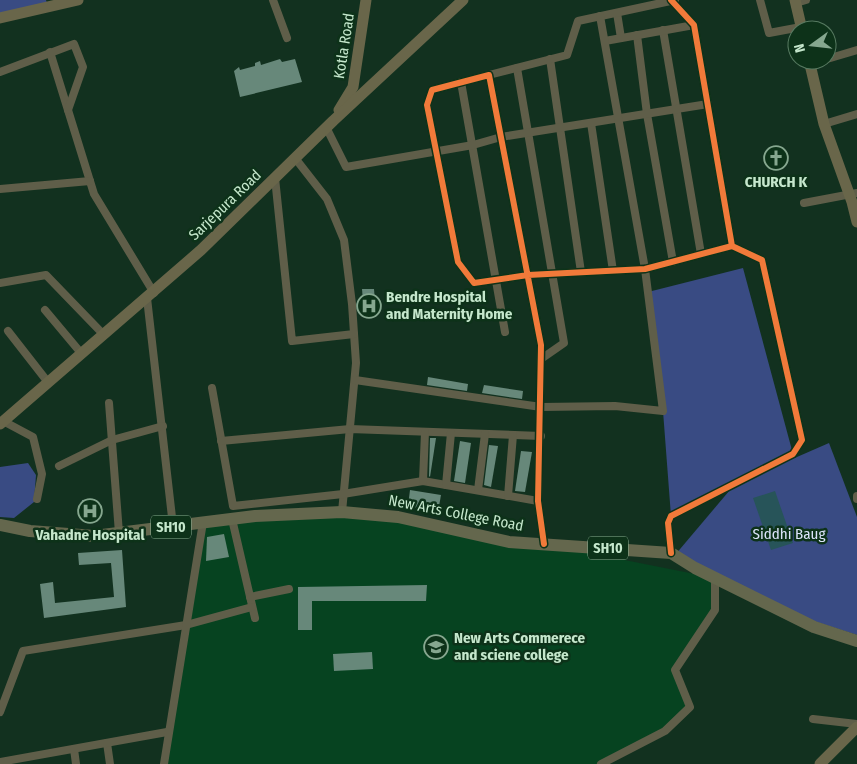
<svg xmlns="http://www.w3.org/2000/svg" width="857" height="764" font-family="'Fira Sans Condensed',sans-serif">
	<rect width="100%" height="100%" fill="#12311f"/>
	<polygon fill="#064320" points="342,512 544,544 715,578 715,610 675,670 690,707 665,731 601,764 164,764 203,522"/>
	<g fill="#394b83">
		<polygon points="0,0 46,0 49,9 0,20"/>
		<polygon points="743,268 793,454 671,516 663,411 648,292"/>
		<polygon points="829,443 857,517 857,635 807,619 675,555 735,484"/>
		<polygon points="28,463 36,475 34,502 14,518 0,517 0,467"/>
	</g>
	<polygon fill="#275459" points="775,491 793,543 771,550 753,498"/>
	<g fill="#67887a">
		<polygon points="280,59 282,62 295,59 302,82 240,97 234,71 239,67 240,70 255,66 255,63 260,61 261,65"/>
		<polygon points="362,289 374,289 376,313 364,314"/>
		<polygon points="428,377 468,384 467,391 427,385"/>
		<polygon points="484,385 523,391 522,399 482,393"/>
		<polygon points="430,438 436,438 430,477 429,476"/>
		<polygon points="460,441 471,443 465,483 454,481"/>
		<polygon points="489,445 498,446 491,487 484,485"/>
		<polygon points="521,451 532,452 525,492 515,491"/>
		<polygon points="410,490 441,495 438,512 408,506"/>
		<polygon points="95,499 98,521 85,523 82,500"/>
		<polygon points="224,534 229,557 206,561 207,537"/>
		<polygon points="122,550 126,607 44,618 40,584 53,582 55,603 114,597 111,563 79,565 78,553"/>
		<polygon points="427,585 426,601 312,601 312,630 298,630 298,587"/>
		<polygon points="372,652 373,669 334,671 333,654"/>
	</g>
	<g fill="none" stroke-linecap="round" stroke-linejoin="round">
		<g stroke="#5f5e49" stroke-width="8">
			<polyline points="273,0 287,38"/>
			<polyline points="760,0 769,33 801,27"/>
			<polyline points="796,3 806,0"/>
			<polyline points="617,13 621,38"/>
			<polyline points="663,30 701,254"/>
			<polyline points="637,35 647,114 673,262"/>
			<polyline points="605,41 694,25"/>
			<polyline points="50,52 94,194 154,293"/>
			<polyline points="550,59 581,272"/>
			<polyline points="827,59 857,50"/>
			<polyline points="810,63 822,60"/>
			<polyline points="517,68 564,343 541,359"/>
			<polyline points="0,72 74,44 83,67 68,110"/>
			<polyline points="489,75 567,55 578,21 675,0"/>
			<polyline points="461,82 505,332"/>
			<polyline points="591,123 613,271"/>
			<polyline points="824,124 857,114"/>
			<polyline points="326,127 346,167 473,145 501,137 708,104"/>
			<polyline points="295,158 327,199 344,240 352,304 356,363 342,512"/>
			<polyline points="275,178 292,341 354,334"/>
			<polyline points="0,189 90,181"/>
			<polyline points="804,203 857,193"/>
			<polyline points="0,283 46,275 103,334"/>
			<polyline points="147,298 173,526"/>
			<polyline points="45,310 81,353"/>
			<polyline points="8,331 47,381"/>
			<polyline points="355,380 541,407 615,406 663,411 645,269 600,16"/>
			<polyline points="212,388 233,506 343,494 423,481 538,501"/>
			<polyline points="109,403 119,533"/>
			<polyline points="3,421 33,437 42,474 37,499"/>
			<polyline points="221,441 350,429 541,436"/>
			<polyline points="59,466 112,440 163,426"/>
			<polyline points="423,481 425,432"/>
			<polyline points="446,485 451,433"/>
			<polyline points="478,490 485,434"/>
			<polyline points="508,496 513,435"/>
			<polyline points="857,496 857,499"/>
			<polyline points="232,519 255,618"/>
			<polyline points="544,544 538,501 541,345 489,75 432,90 427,105 458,262 474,283 528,275 645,269 732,246"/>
			<polyline points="671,553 668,523 671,516 793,454 802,440 762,260 732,246 694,25 671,0"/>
			<polyline points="250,597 289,589"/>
			<polyline points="0,712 23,651 186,625 252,607"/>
			<polyline points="813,719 857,724"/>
			<polyline points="107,743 110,764"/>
			<polyline points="74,749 76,764"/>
			<polyline points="0,762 167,732"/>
			<polyline points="164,764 203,522"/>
			<polyline points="601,764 665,731 690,707 675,670 715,610 715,578"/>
		</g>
		<g stroke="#69664a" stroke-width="11">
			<polyline points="795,0 802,30"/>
			<polyline points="0,18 78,0"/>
			<polyline points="809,60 824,124 852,202 857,222"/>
			<polyline points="339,110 353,87 366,0"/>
			<polyline points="0,424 201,250 333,121 463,0"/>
			<polyline points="820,764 857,727"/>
		</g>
		<polyline stroke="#64674d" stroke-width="12" points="0,525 30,531 94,536 255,516 342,512 398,517 509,542 671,553 695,568 814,627 857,641"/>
		<g stroke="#0d3219" stroke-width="9">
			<g id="cycleway">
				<polyline points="544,544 538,501 541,345 489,75 432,90 427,105 458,262 474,283 528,275 645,269 732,246"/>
				<polyline points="671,553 668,523 671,516 793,454 802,440 762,260 732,246 694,25 671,0"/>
			</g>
		</g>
		<use href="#cycleway" stroke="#f17a3a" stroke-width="6"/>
	</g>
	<defs>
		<g id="church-ring" transform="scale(1.25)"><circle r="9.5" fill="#0d3219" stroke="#86a78f" stroke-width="1.5"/><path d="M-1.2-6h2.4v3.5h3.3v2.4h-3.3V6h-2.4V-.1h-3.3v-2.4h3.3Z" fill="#86a78f"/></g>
		<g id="hospital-ring" transform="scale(1.25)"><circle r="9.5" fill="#0d3219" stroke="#86a78f" stroke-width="1.5"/><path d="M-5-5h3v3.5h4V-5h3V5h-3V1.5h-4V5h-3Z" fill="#86a78f"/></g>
		<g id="university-ring" transform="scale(1.25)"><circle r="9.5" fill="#0d3219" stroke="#86a78f" stroke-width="1.5"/><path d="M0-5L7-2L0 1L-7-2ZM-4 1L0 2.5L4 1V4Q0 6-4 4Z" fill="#86a78f"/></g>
	</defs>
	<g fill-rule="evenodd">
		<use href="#church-ring" x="776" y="158"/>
		<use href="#hospital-ring" x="369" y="306"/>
		<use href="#hospital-ring" x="90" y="511"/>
		<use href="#university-ring" x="436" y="647"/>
	</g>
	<g text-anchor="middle" stroke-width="5" stroke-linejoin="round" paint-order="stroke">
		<g fill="#0d3219" stroke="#8eb196" stroke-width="1">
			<rect x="151" y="515.5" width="40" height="23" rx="4"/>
			<rect x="588" y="536.5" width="40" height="23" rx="4"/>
		</g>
		<g font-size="14" font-weight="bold" fill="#c5e7cc">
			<text x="171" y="532">SH10</text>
			<text x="608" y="553">SH10</text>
		</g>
		<g font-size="15" fill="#c5e7cc" stroke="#0d3219">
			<text transform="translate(344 46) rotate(-81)" y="5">Kotla Road</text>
			<text transform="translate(225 205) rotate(-44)" y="5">Sarjepura Road</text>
			<text transform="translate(456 513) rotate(11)" y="5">New Arts College Road</text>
		</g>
		<g font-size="15" font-weight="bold" fill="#c5e7cc" stroke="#0d3219">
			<text x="776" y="187">CHURCH K</text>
			<text x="386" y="302" text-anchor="start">Bendre Hospital<tspan x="386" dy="17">and Maternity Home</tspan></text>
			<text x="90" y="540">Vahadne Hospital</text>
			<text x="454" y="643" text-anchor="start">New Arts Commerece<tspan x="454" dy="17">and sciene college</tspan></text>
		</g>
		<g font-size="15" fill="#dce3fa" stroke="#0d3219">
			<text x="789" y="539">Siddhi Baug</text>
		</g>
	</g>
	<g transform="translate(812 45) rotate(255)"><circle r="24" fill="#0d3219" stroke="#577a61"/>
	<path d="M0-4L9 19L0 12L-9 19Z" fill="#86a78f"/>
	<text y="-8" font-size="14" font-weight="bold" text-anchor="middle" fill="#c5e7cc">N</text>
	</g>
</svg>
